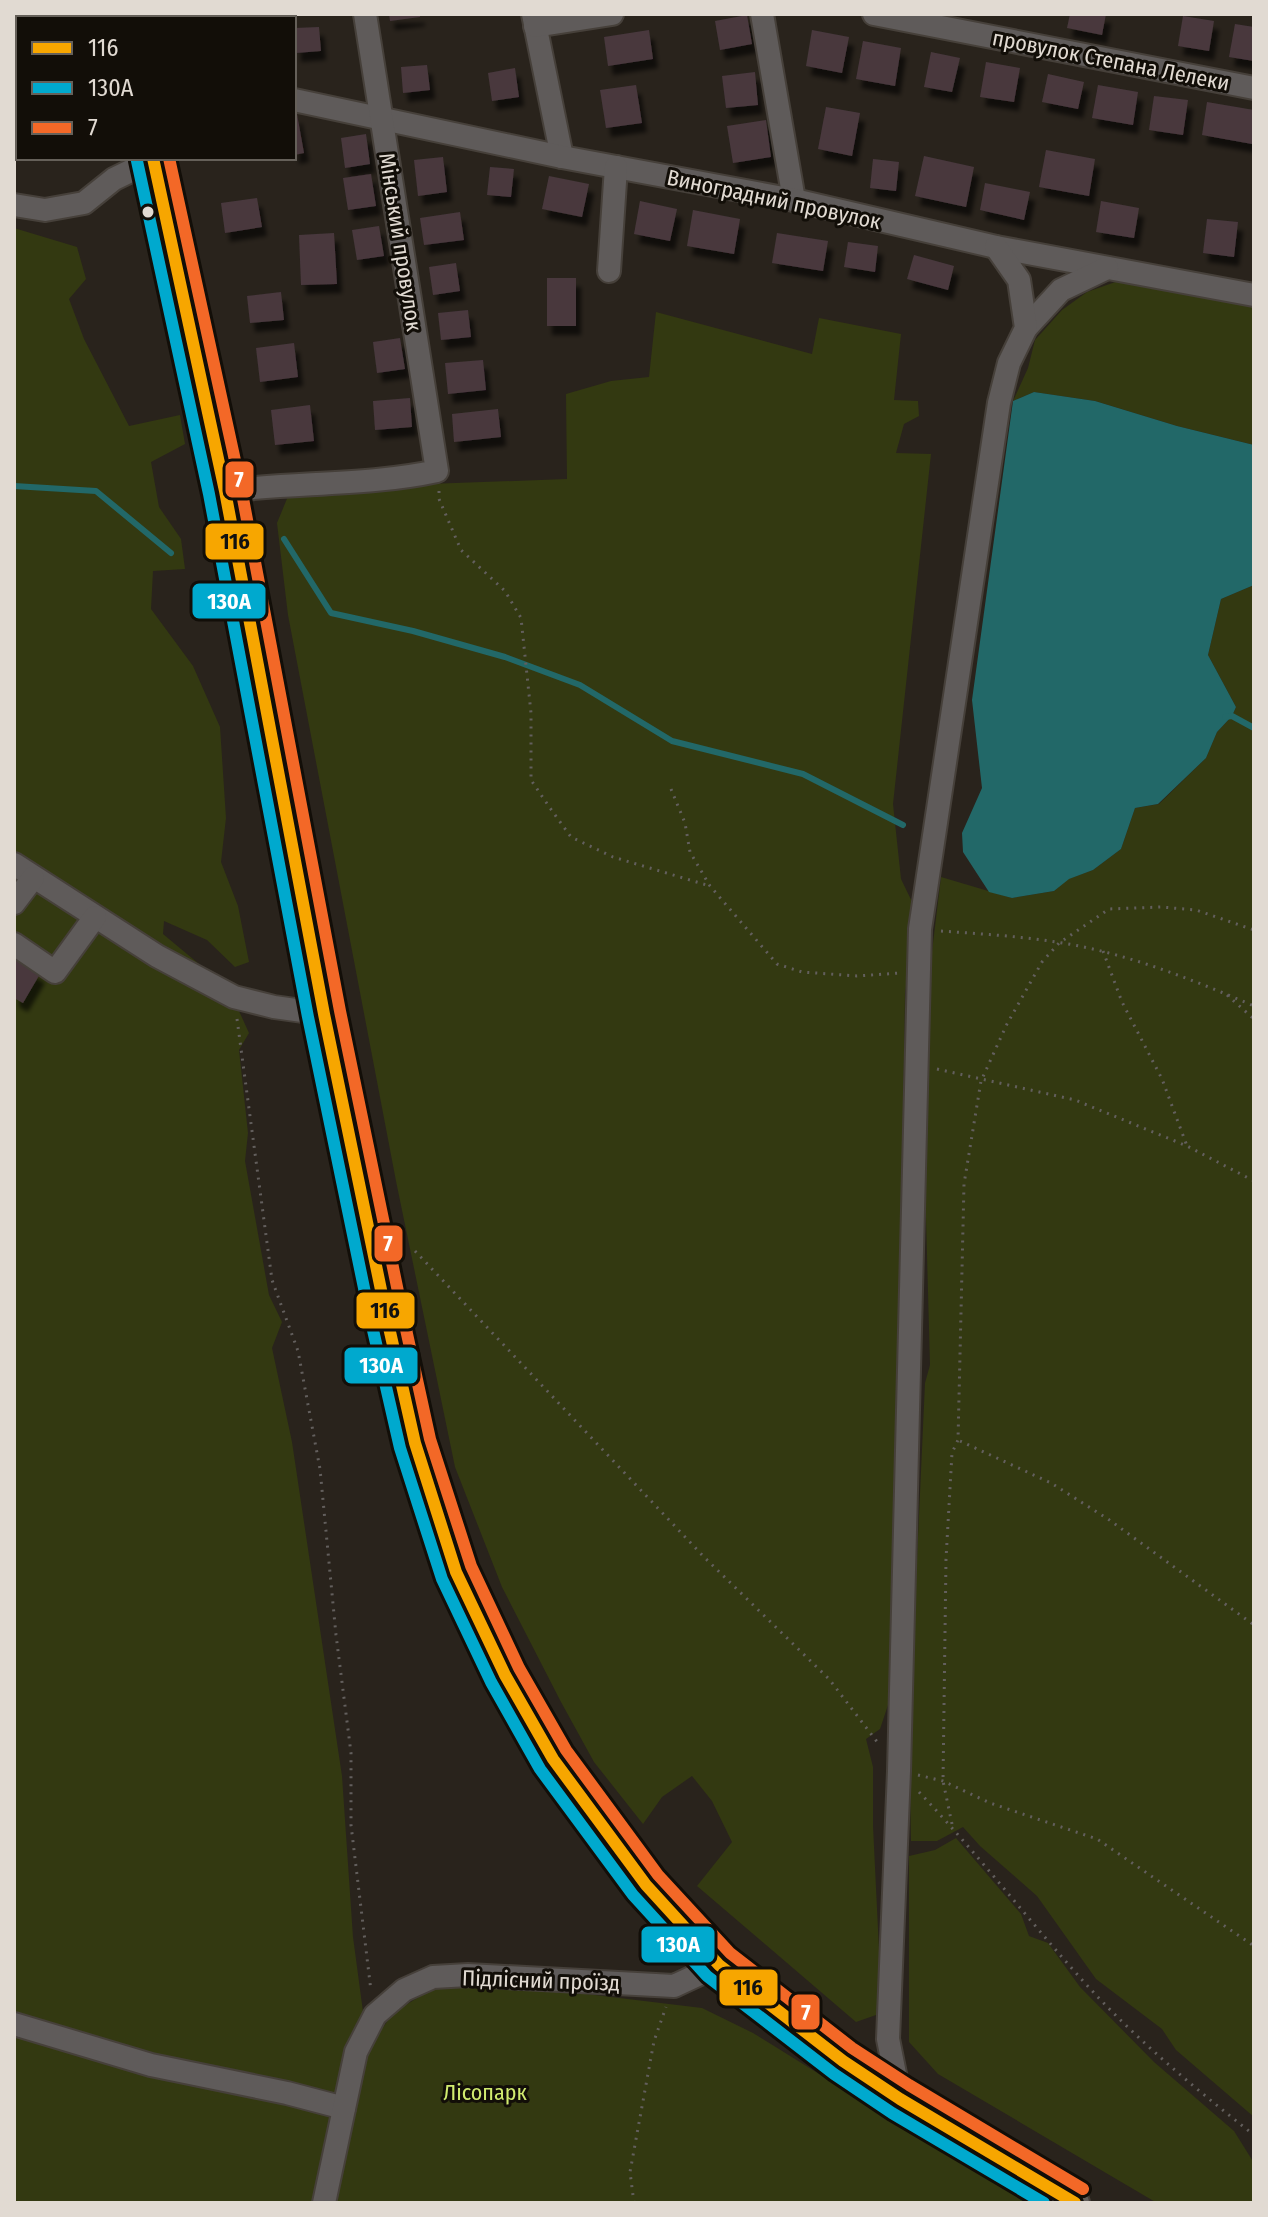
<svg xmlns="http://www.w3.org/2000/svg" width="1268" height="2217" font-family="'Fira Sans Condensed',sans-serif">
	<defs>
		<filter id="shadow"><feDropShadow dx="5" dy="9" stdDeviation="2" flood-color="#0009"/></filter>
	</defs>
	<rect width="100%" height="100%" fill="#29231c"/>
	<g fill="#333911">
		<polygon points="14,228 77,247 86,279 69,299 84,339 129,426 180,415 185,444 151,462 159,507 181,539 185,569 153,571 151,609 193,666 220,727 226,818 221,862 238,906 249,962 235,967 207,940 164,921 163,934 229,989 249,1033 239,1050 248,1133 245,1161 269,1295 282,1322 272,1348 292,1442 342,1776 353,1937 368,2049 393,2013 430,1990 480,1981 702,2008 753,2033 1027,2203 14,2203"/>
		<polygon points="1121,280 1254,303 1254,445 1177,426 1095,401 1034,392 1013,401 1028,368 1035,340 1062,310 1087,292"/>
		<polygon points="656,312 812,354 819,318 901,334 894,400 918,401 919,416 904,424 896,453 931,454 893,804 901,879 917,912 905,993 898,1443 890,1699 880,1729 866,1739 873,1767 873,1826 881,1991 876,2015 856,2022 697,1886 732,1842 712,1801 692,1776 662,1797 643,1824 594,1762 561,1702 502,1587 455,1467 396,1181 288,615 277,523 291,489 567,479 566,394 611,381 649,377"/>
		<polygon points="1254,585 1254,2117 1176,2050 1162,2029 1096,1979 1037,1896 980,1846 963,1827 937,1841 911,1841 909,1736 925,1383 930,1365 926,1218 926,1001 941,877 1012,898 1054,891 1068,879 1093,870 1121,849 1135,808 1159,804 1206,758 1217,732 1232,716 1236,707 1208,655 1221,599"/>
		<polygon points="956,1838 1021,1914 1029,1936 1048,1943 1080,1987 1154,2062 1234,2131 1254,2163 1254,2203 1157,2203 938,2074 909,2042 909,1856 935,1850"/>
	</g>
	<polygon fill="#226868" points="1034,392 1095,401 1177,426 1254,445 1254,585 1221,599 1208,655 1236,707 1232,716 1217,732 1206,758 1158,804 1135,808 1121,849 1093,870 1069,879 1054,891 1012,898 989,892 963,852 962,833 982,788 972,700 1013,401"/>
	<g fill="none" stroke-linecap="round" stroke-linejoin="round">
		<g stroke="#226868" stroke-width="6">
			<polyline points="14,486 96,491 171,553"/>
			<polyline points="284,539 331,613 413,631 505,657 580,685 672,741 803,774 903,825"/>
			<polyline points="1225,717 1232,716 1254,728"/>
		</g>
	</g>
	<g fill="#48383e" filter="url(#shadow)">
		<polygon points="389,14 420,14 420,17 390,21"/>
		<polygon points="1070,14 1106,14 1102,35 1067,28"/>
		<polygon points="747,15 752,44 720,50 715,21"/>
		<polygon points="1183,16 1214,21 1209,51 1178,46"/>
		<polygon points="1235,24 1254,27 1254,61 1229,57"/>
		<polygon points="319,27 321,51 296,53 295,28"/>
		<polygon points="649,30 653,59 608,66 604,37"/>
		<polygon points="812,30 849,37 842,73 806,66"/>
		<polygon points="863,41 901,48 895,86 856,79"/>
		<polygon points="931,52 960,58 952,92 924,87"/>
		<polygon points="986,62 1020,68 1014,102 980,97"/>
		<polygon points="427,65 430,90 403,93 401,67"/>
		<polygon points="515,68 519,97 492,101 488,73"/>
		<polygon points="755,72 758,105 726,108 722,76"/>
		<polygon points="1048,74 1084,82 1078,109 1042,102"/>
		<polygon points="636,85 642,123 606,128 600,90"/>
		<polygon points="1098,85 1138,92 1133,125 1092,118"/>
		<polygon points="1154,96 1188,100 1183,135 1149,130"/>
		<polygon points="1207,102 1254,110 1252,144 1202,135"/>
		<polygon points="826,107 860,113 852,156 818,149"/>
		<polygon points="297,114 304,153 294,155 294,115"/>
		<polygon points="766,120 771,157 733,163 727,126"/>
		<polygon points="366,134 370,164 345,168 341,138"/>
		<polygon points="1046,150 1095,159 1089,196 1039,187"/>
		<polygon points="924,156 974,167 966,207 915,196"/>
		<polygon points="443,157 447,192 418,196 414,160"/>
		<polygon points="873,159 899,162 896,191 870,188"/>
		<polygon points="490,167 514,169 511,197 487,195"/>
		<polygon points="371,174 376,206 348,210 343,178"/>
		<polygon points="549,176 589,184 582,217 542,209"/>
		<polygon points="985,183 1030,192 1024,220 980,210"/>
		<polygon points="257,198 262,227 225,233 221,203"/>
		<polygon points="640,201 677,209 670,241 634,234"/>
		<polygon points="1101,201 1139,208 1134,238 1096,232"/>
		<polygon points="693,210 740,219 734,254 687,246"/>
		<polygon points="460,212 464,240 424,245 420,218"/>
		<polygon points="1207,219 1238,222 1234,257 1203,253"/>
		<polygon points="379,226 384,256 357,260 352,230"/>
		<polygon points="334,233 337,284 301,285 299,235"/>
		<polygon points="777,233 828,241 823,271 772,263"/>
		<polygon points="848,242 878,246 875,272 844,267"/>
		<polygon points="914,255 954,266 948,290 907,279"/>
		<polygon points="456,263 460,291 433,295 429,267"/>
		<rect x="547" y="278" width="29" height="48"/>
		<polygon points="281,292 284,320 250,323 247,296"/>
		<polygon points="468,310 471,337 441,340 438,313"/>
		<polygon points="400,338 405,369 377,373 373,342"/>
		<polygon points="294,343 298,377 260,382 256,348"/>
		<polygon points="483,360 486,390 448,394 445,363"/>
		<polygon points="410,398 412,427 375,430 373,401"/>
		<polygon points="310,405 314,441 275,445 271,410"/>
		<polygon points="498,409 501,437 454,442 452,414"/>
		<polygon points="14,959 40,974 23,1003 14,998"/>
	</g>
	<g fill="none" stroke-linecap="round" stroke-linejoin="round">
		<g stroke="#46403a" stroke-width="26">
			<g id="minor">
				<polyline points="533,14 562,157"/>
				<polyline points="762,14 794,200"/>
				<polyline points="874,14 1254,88"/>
				<polyline points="535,26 612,14"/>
				<polyline points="294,100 562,157 794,200 996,247 1254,295"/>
				<polyline points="14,205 45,210 84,203 114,179 153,160"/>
				<polyline points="609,271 616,167"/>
				<polyline points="1026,328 1061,290 1107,268"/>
				<path d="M225,491C295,482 368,486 437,471L365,14"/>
				<polyline points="14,864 157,956 234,997 274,1007 324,1014"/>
				<polyline points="14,903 33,878"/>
				<polyline points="14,944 55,972 95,917"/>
				<polyline points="14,2024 151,2065 287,2093 344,2108"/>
				<polyline points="900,2099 888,2039 899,1771 920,929 999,403 1009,363 1026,328 1019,280 996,247"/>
				<polyline points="324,2203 356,2052 375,2015 404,1990 433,1977 468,1975 674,1986 719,1965"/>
			</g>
		</g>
		<g stroke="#46403a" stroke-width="32">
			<g id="major">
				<polyline points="122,14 123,18"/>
				<polyline points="153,158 225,491 324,1014 386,1314 415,1443 456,1572 505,1675 553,1759 646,1885 719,1965 843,2061 900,2099 1075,2203"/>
			</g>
		</g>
		<g stroke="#635f5d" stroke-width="3" stroke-dasharray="2 6" stroke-linecap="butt">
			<polyline points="439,491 439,499 461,550 505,591 521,618 531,713 531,780 550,808 571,837 613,857 710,886"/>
			<polyline points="671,789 685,823 690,852 710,886 777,964 802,972 857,976 900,973"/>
			<path d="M941,931C996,935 1052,938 1105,952C1156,965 1205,985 1254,1006"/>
			<polyline points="1103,951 1122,1002 1162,1079 1187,1146"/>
			<polyline points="1227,995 1254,1019"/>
			<polyline points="237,1019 272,1280 298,1351 320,1469 336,1635 351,1753 351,1825 371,1991"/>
			<polyline points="937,1069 1075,1100 1187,1146 1254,1181"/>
			<polyline points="415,1251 704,1557 829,1679 878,1743"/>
			<polyline points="960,1441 1051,1483 1108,1519 1254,1625"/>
			<polyline points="918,1775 943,1781 990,1803 1097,1839 1254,1946"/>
			<path d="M919,1792C981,1857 1034,1928 1095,1994C1143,2045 1198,2091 1254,2135"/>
			<polyline points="952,1824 943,1781 946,1559 952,1453 958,1440 964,1184 981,1081 1007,1024 1042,962 1059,943 1109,909 1161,907 1196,910 1254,930"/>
			<polyline points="634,2203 630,2172 654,2041 666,2007"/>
		</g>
		<use href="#minor" stroke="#5f5b5a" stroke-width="22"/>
		<use href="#major" stroke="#615c58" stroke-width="28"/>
		<g stroke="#120e08" stroke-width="18">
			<polyline id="bus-1" points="153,158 225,491 324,1014 386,1314 415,1443 456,1572 505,1675 553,1759 646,1885 719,1965 843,2061 900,2099 1075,2203"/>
		</g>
		<g stroke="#120e08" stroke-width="18">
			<polyline id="bus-2" points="137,161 209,494 308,1017 370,1317 400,1448 442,1579 491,1682 540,1769 633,1895 707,1976 834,2074 892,2113 1044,2203"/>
		</g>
		<g stroke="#120e08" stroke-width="18">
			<polyline id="bus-3" points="169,158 241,488 340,1011 402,1311 430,1439 471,1566 519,1668 566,1750 658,1875 730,1953 852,2048 909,2085 1083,2189"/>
		</g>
		<use href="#bus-1" stroke="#f7a600" stroke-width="12"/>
		<use href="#bus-2" stroke="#00a9ce" stroke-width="12"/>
		<use href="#bus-3" stroke="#f36827" stroke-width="12"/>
	</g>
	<circle fill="#e1dad2" stroke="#120e08" stroke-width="3" cx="148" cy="212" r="7"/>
	<g text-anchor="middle" stroke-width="6" stroke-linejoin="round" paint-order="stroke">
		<g font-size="22" fill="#e1dad2" stroke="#120e08">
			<text transform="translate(1111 60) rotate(11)" y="8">провулок Степана Лелеки</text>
			<text transform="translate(774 199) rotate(12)" y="8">Виноградний провулок</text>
			<text transform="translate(401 242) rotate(81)" y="8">Мінський провулок</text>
			<text transform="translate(541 1980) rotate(2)" y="8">Підлісний проїзд</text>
		</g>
		<g font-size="22" fill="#d1eb6f" stroke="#120e08">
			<text x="485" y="2100">Лісопарк</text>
		</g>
	</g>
	<g stroke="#120e08" stroke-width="3">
		<rect x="224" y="460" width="31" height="39" rx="8" fill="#f36827"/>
		<rect x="204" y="522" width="61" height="39" rx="8" fill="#f7a600"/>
		<rect x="191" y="582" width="76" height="38" rx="8" fill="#00a9ce"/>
		<rect x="373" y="1224" width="31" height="39" rx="8" fill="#f36827"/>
		<rect x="355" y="1291" width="61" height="39" rx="8" fill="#f7a600"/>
		<rect x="343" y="1346" width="76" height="39" rx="8" fill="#00a9ce"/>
		<rect x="640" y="1925" width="76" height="39" rx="8" fill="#00a9ce"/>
		<rect x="718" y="1968" width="61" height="39" rx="8" fill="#f7a600"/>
		<rect x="790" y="1993" width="31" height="38" rx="8" fill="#f36827"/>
	</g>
	<g font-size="22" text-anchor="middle" font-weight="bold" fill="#fff">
		<text x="239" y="487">7</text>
		<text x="229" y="609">130А</text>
		<text x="388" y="1251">7</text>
		<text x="381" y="1373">130А</text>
		<text x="678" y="1952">130А</text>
		<text x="806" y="2020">7</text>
	</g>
	<g font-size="22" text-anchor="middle" font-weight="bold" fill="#111">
		<text x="235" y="549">116</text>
		<text x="385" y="1318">116</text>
		<text x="748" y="1995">116</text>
	</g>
	<rect width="1268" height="2217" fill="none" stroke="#e1dad2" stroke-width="32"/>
	<rect x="16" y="16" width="280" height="144" fill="#120e08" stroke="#656059" stroke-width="2"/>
	<rect x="32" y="42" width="40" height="12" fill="#f7a600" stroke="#656059" stroke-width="2"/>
	<text x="88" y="56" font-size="24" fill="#e1dad2">116</text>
	<rect x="32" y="82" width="40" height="12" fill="#00a9ce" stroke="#656059" stroke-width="2"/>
	<text x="88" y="96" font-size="24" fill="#e1dad2">130А</text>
	<rect x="32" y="122" width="40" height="12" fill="#f36827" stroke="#656059" stroke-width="2"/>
	<text x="88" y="136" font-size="24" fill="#e1dad2">7</text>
</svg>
